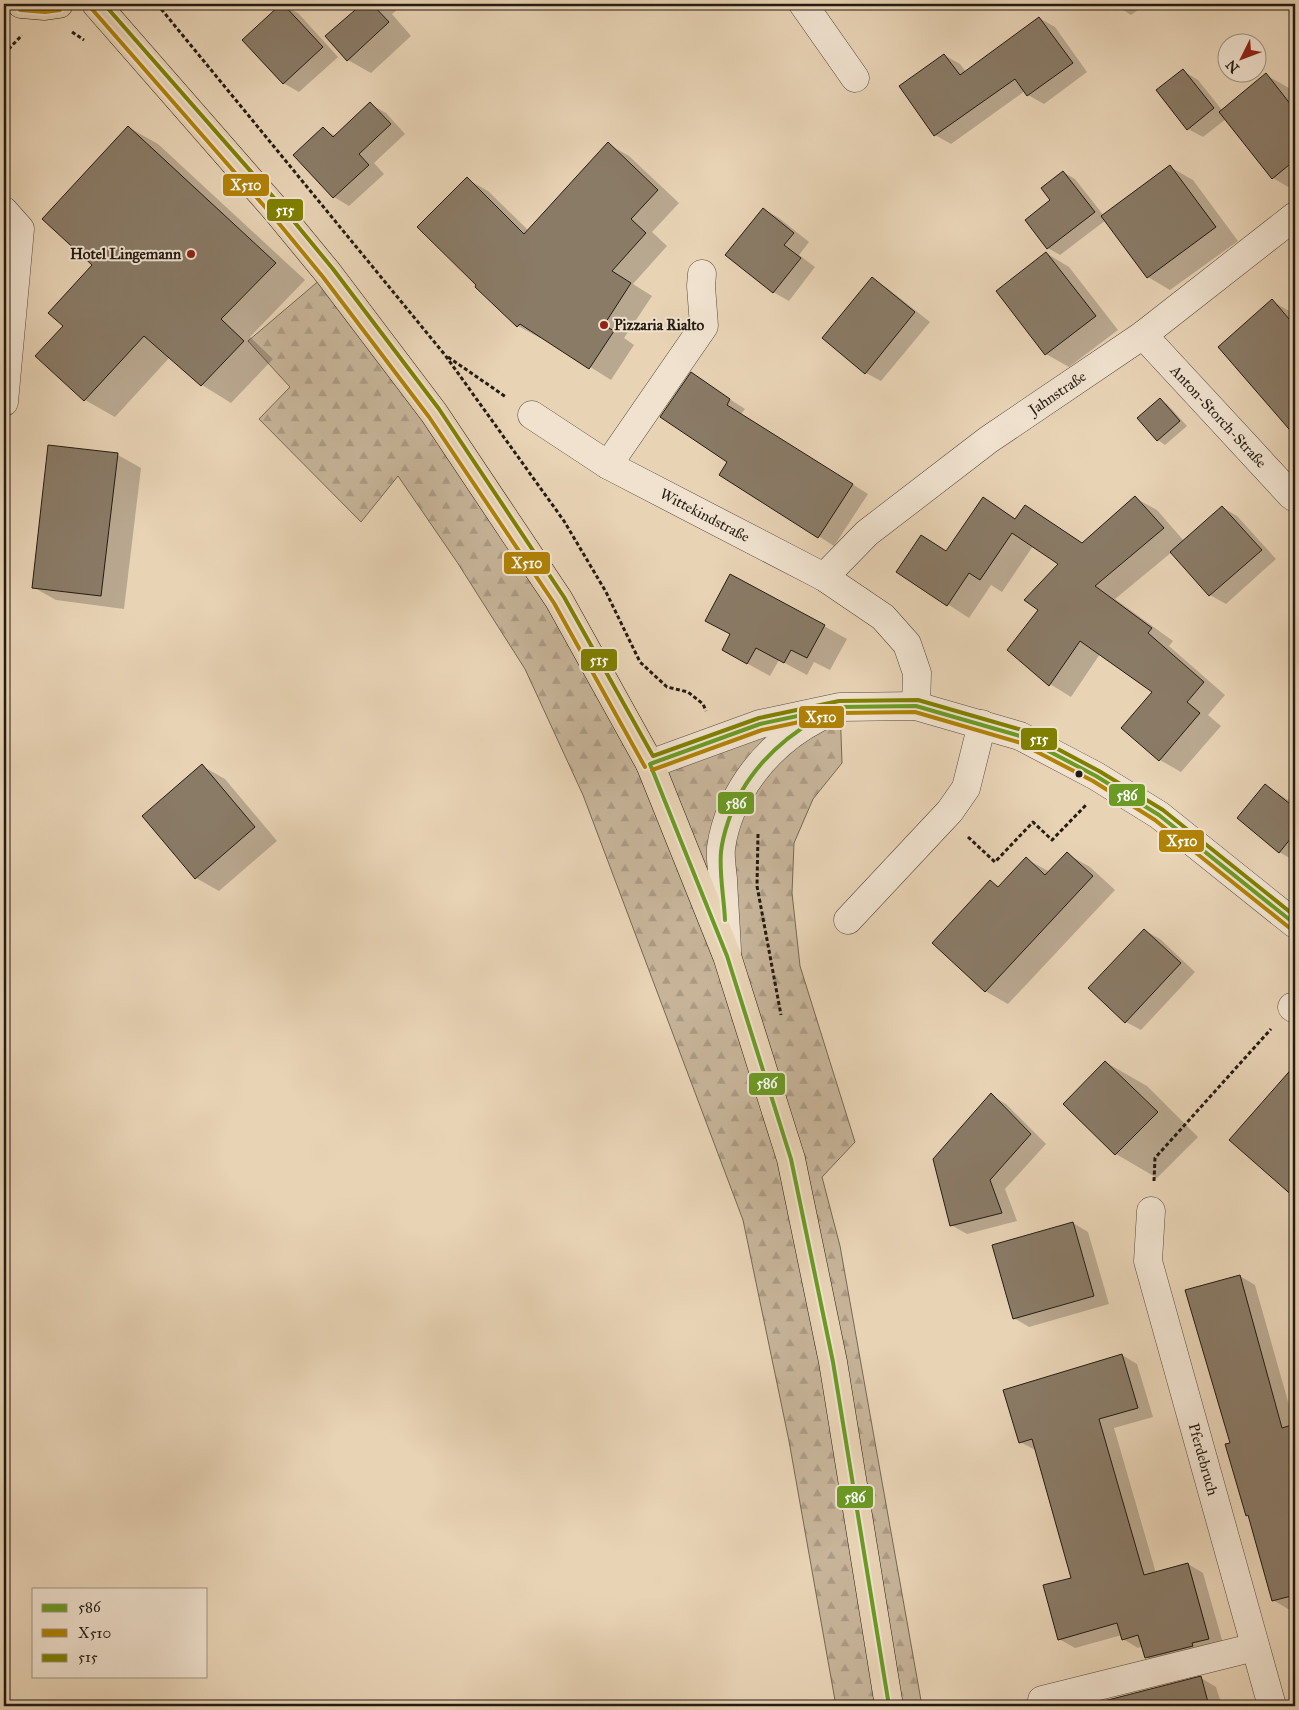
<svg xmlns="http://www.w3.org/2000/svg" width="1299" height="1710" font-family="'IM FELL Great Primer',serif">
	<defs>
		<pattern id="forest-firs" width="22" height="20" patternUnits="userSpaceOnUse" patternTransform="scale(1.25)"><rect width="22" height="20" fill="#c7b499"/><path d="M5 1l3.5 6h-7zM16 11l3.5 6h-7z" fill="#ab9a83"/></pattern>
	</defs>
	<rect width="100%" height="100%" fill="#e8d3b5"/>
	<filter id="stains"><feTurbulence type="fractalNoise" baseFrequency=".004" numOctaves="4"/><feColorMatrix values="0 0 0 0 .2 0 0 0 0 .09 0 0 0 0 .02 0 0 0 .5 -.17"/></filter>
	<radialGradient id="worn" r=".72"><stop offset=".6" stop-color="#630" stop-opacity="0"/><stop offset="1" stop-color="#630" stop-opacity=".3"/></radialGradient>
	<polygon fill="url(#forest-firs)" stroke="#766856" points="328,273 650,763 840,707 842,763 813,799 794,843 792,893 800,966 855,1142 822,1177 840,1246 922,1706 836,1706 789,1441 743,1220 583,795 525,669 457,562 398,476 361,522 259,419 290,387 248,341"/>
	<g fill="#0003">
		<polygon points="282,4 298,13 338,57 299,92 283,83"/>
		<polygon points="357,4 404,4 392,14 411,36 371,73 348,60 360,7"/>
		<polygon points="1114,4 1146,4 1131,15"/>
		<polygon points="1039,18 1055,27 1087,72 1044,104 1028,95 1025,91 951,144 935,135 944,55 960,64 966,72"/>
		<polygon points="1183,71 1198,80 1222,110 1266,75 1289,88 1295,96 1295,191 1273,178 1226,119 1203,137 1188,129"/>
		<polygon points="370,104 386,113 405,134 374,163 384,174 349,206 334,197 323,129 336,136"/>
		<polygon points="128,127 158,144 305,280 250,337 273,359 231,403 202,385 170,357 115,417 85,400 37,356 64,326 93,265"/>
		<polygon points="608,144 629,156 679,203 652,232 667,246 633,284 652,296 624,338 634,345 611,380 541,336 540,338 518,326 467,179 488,191 528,230"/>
		<polygon points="1170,167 1193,180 1238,241 1170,290 1148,277 1106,220 1060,255 1048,248 1052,200 1063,172 1075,179 1104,216"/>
		<polygon points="763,209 779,218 809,242 799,255 815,267 789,301 773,292"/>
		<polygon points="1046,253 1069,267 1118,330 1069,367 1046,354 997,291"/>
		<polygon points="872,279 887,288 930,322 881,381 866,373"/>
		<polygon points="1272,301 1291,312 1295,316 1295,435 1219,347"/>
		<polygon points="691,374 745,409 741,414 868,494 834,546 721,474 729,462"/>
		<polygon points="1160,400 1167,404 1187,426 1165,445 1158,440 1139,418"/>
		<polygon points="49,446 118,455 141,468 124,609 56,600 33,587"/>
		<polygon points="1135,498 1157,510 1184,541 1222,507 1237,516 1276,559 1226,604 1210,595 1172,552 1115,599 1173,641 1169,646 1225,695 1208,715 1221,726 1181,772 1160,760 1154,692 1100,654 1071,697 1050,684 1040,609 1060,563 1033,546 1002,592 991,585 969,618 898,572 922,536 948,552 983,499 1017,520 1025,507 1083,544"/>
		<polygon points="824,626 847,639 830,670 814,662 807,675 779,660 770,676 723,650"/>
		<polygon points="202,766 225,779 277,841 219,891 196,878"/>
		<polygon points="1265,785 1288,800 1295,791 1295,861 1279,852"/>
		<polygon points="1067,854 1090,867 1115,890 1008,1004 985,991 990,882 1000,887 1026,859 1050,872"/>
		<polygon points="1144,930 1160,939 1195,972 1141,1030 1126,1022"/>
		<polygon points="1105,1062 1147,1086 1198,1137 1157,1178 1116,1154 1065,1104"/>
		<polygon points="1289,1073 1295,1076 1295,1197 1231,1140"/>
		<polygon points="991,1095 1006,1104 1046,1144 1005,1189 1017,1221 967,1234 951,1225"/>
		<polygon points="1073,1223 1088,1232 1109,1304 1029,1327 1014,1318"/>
		<polygon points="1240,1276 1255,1285 1295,1426 1295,1607 1288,1609 1273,1600 1250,1517 1247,1515 1232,1444"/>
		<polygon points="1122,1355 1137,1364 1153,1417 1114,1428 1156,1573 1188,1564 1203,1573 1224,1647 1161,1666 1146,1657 1143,1646 1138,1648 1123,1639 1122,1635 1075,1648 1059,1639 1073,1578 1037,1451 1020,1442"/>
		<polygon points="1295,1652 1295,1667 1292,1653"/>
		<polygon points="1201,1678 1216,1687 1222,1706 1087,1706"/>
	</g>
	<g fill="#8a7b67" stroke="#241c12">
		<polygon points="281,4 283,4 323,47 283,84 242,40"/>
		<polygon points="362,4 372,4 389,22 347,61 325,36"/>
		<polygon points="1039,17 1073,63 1027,96 1015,79 934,136 899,86 944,54 960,75"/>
		<polygon points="1183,69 1214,108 1187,130 1156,90"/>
		<polygon points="1266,73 1295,110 1295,160 1272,179 1219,112"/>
		<polygon points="370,102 391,124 359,154 369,165 333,198 293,155 323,127 333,137"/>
		<polygon points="128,126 276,263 221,319 244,341 201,386 144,336 84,401 35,356 63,326 48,313 92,265 42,219"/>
		<polygon points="608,142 658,190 631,219 646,233 612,271 631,283 604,325 614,331 589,369 520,324 517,327 475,287 476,285 417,227 467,177 524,234"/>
		<polygon points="1170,165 1216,227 1147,278 1101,216"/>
		<polygon points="1063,171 1095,212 1047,249 1025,220 1050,200 1041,188"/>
		<polygon points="763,208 794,233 784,245 801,258 773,293 725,255"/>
		<polygon points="1046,252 1096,316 1045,355 996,291"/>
		<polygon points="872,277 915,312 865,374 822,338"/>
		<polygon points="1272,299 1295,326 1295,436 1218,347"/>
		<polygon points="691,372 730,399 727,405 853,484 818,538 719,475 727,462 660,417"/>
		<polygon points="1160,398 1180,421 1157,441 1137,418"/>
		<polygon points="48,445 118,453 101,596 32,588"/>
		<polygon points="1135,496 1164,528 1095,586 1152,628 1148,633 1204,682 1187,702 1200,713 1159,761 1121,728 1152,692 1080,641 1049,686 1007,650 1038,610 1024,600 1058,564 1012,533 980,580 969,573 947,606 896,572 921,535 946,551 983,497 1015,519 1025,505 1082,543"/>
		<polygon points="1222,506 1262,550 1209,596 1170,552"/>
		<polygon points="730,574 825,625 807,658 791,650 784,663 756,648 747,664 722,650 730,634 705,621"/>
		<polygon points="202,764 255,827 195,879 142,816"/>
		<polygon points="1265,784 1295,808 1295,833 1279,853 1237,818"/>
		<polygon points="1067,852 1093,876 985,992 932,943 990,880 998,887 1026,857 1045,875"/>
		<polygon points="1144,929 1181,963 1125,1023 1088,988"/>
		<polygon points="1105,1061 1158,1112 1115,1155 1063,1104"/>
		<polygon points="1295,1065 1295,1198 1229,1140"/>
		<polygon points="991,1093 1031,1134 990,1180 1002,1213 950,1226 933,1159"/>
		<polygon points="1073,1222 1094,1296 1013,1319 992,1245"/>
		<polygon points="1240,1275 1282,1428 1295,1424 1295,1595 1272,1601 1248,1515 1246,1516 1225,1444 1230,1443 1185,1290"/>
		<polygon points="1122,1354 1138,1408 1099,1419 1144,1575 1188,1563 1209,1639 1192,1643 1193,1646 1145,1658 1138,1635 1122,1640 1117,1623 1058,1640 1043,1585 1071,1578 1032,1439 1019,1443 1003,1390"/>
		<polygon points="1201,1676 1209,1706 1105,1706 1104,1701"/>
	</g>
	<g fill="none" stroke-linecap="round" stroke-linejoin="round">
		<g stroke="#554a3b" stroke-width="29">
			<g id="minor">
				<polyline points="803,4 855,78"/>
				<polyline points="4,211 20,229 4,402"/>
				<path id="s1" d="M1143,335L1291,495L1295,498"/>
				<path id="s2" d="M532,415L608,465L824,577L883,617L907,644L917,673L916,706"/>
				<polyline points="608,465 704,326 701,286 702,274"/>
				<path id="s3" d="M824,577L867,533L988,440L1143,335L1295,216"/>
				<polyline points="650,764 760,724 840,707 916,706 1020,736 1096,776 1159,815 1295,924"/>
				<polyline points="848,920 950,811 966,788 982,724"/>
				<path d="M727,951C726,927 724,903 723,879C722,869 720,858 721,848C729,792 769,743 818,718"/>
				<polyline points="1292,1007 1295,1009"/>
				<path id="s4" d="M1151,1211L1148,1261L1272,1706"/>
				<polyline points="1042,1700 1255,1647"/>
			</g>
		</g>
		<g stroke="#241c12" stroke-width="29">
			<g id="major">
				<polyline points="21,4 45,6 59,4"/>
				<polyline points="96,4 277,211 328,273 434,413 559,600 650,764 727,956 791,1159 833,1362 889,1706"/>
			</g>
		</g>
		<g stroke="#241c12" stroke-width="3" stroke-dasharray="4 2.5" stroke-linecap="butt">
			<polyline points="157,4 445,355 564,521 606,592 640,662 667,687 688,692 703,704 706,711"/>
			<polyline points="72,32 84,40"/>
			<polyline points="4,54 22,35"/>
			<polyline points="448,357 506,397"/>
			<polyline points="758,834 757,886 781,1015"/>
			<polyline points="968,837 995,862 1033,822 1052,840 1086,805"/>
			<polyline points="1154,1181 1155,1158 1271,1029"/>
		</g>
		<use href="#minor" stroke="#f0e2cf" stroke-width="28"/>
		<use href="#major" stroke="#e8d3b5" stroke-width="28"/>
		<g stroke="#f0e2cf" stroke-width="8">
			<g id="bus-1">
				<path d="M725,920C724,897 719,874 721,852C722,842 725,831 728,822C743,776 777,742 818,718"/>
				<polyline points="889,1706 833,1362 791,1159 727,956 650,764 760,724 840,707 916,706 1020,736 1096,776 1159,815 1295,924"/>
			</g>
		</g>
		<g stroke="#f0e2cf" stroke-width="8">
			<g id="bus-2">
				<polyline points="91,8 272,215 323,277 429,417 554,603 645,767"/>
				<polyline points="20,10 45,12 60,10"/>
				<polyline points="652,770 762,730 841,713 915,712 1018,742 1093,781 1155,820 1291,929"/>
			</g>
		</g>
		<g stroke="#f0e2cf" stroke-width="8">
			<polyline id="bus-3" points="104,4 282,207 333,269 439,409 564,597 653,756 759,718 839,701 918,700 1022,730 1099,771 1163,810 1295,916"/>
		</g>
		<use href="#bus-1" stroke="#6b9b24" stroke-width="4"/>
		<use href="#bus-2" stroke="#b08206" stroke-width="4"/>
		<use href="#bus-3" stroke="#808000" stroke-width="4"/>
	</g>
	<g fill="#8f2418" stroke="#f0e2cf" stroke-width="2">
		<circle cx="191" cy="254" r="5"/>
		<circle cx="604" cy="325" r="5"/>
	</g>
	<circle fill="#241c12" stroke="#f0e2cf" stroke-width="2" cx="1079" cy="774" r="4.5"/>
	<g text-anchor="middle" stroke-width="4" stroke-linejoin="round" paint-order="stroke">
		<g font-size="15" font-weight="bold" fill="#241c12" stroke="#f0e2cf" text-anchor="end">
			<text x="181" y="259">Hotel Lingemann</text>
			<text x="614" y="330" text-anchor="start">Pizzaria Rialto</text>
		</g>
		<g font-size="15" fill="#241c12" stroke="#f0e2cf">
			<text dy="5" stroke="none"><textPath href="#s3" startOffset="298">Jahnstraße</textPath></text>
			<text dy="5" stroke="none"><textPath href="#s1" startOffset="111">Anton-Storch-Straße</textPath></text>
			<text dy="5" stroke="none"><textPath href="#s2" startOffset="200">Wittekindstraße</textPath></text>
			<text dy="5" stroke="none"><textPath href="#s4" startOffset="256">Pferdebruch</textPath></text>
		</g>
	</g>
	<g stroke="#f0e2cf" stroke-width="2">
		<rect x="222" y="173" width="48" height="24" rx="5" fill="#b08206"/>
		<rect x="266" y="198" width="38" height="24" rx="5" fill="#808000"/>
		<rect x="503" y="551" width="48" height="24" rx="5" fill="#b08206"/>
		<rect x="580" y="648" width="38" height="24" rx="5" fill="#808000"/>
		<rect x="798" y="705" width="47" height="24" rx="5" fill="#b08206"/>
		<rect x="1020" y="727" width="38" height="24" rx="5" fill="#808000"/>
		<rect x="1108" y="783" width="38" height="24" rx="5" fill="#6b9b24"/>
		<rect x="717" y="791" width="38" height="24" rx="5" fill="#6b9b24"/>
		<rect x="1158" y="829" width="47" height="24" rx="5" fill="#b08206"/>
		<rect x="748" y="1072" width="38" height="24" rx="5" fill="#6b9b24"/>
		<rect x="836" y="1485" width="38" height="24" rx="5" fill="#6b9b24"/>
	</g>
	<g font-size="14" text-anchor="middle" font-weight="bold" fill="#fff">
		<text x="246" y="190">X510</text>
		<text x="285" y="215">515</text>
		<text x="527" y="568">X510</text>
		<text x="599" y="665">515</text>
		<text x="821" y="722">X510</text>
		<text x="1039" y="744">515</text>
		<text x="1127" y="800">586</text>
		<text x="736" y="808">586</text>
		<text x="1182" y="846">X510</text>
		<text x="767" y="1088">586</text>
		<text x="855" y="1502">586</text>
	</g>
	<rect width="1299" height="1710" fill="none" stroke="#e8d3b5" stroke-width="20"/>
	<rect x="5" y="5" width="1289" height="1700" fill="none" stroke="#241c12" stroke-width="2.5"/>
	<rect x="10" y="10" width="1279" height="1690" fill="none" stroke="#241c12"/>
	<rect x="32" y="1588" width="175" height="90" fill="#f0e2cf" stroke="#9e9383"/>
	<rect x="42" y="1604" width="25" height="8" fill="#6b9b24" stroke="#9e9383"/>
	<text x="78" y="1612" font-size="15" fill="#241c12">586</text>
	<rect x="42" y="1629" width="25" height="8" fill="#b08206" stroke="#9e9383"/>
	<text x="78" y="1638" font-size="15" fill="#241c12">X510</text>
	<rect x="42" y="1654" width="25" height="8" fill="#808000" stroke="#9e9383"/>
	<text x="78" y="1662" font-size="15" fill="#241c12">515</text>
	<g transform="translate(1242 58) rotate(228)"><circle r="24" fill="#f0e2cf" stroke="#9e9383"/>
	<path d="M0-4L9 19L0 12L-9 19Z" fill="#8f2418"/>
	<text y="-8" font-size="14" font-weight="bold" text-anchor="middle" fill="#241c12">N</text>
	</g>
	<rect width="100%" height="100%" filter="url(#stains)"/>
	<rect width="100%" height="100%" fill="url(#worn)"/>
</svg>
